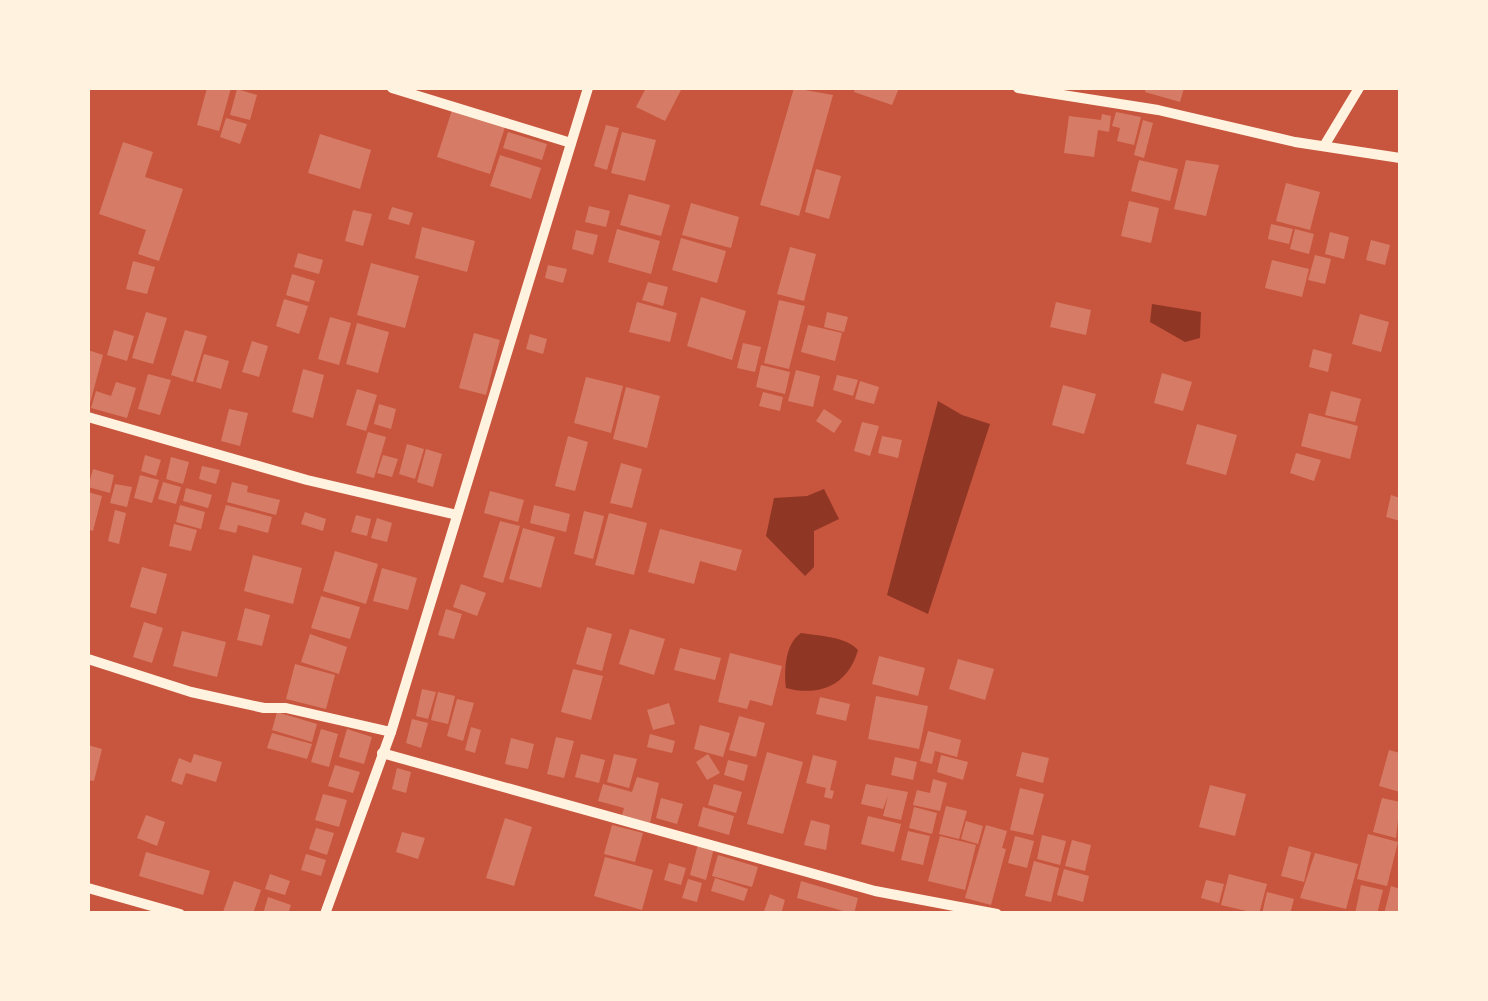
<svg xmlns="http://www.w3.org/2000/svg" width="1488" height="1001" font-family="'Work Sans',sans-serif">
	<rect width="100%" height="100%" fill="#c8553d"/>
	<g fill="#8f3625">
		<polygon points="1152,304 1201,312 1200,338 1185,342 1150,322"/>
		<polygon points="938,401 962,415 990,424 928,614 887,595"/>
		<polygon points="824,489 839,519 814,531 814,567 805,576 766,536 774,498 807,496"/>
		<path d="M801,633C819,636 845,636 858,650C848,685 820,697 786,688C784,670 785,644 801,633Z"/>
	</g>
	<g fill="#d67c66">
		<polygon points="207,88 231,88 219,131 197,125"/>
		<polygon points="646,88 682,88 665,121 636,107"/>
		<polygon points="794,88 833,95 799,216 760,205"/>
		<polygon points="855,88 899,88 892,105 854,92"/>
		<polygon points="1146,88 1184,88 1180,102 1145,92"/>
		<polygon points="237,89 257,95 250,120 230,115"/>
		<polygon points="452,110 505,127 490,174 437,157"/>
		<polygon points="1116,112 1141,117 1134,145 1117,141 1120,128 1112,126"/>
		<polygon points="1102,114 1111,116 1109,132 1098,130 1094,157 1064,153 1069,116 1101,120"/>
		<polygon points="226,118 247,124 240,144 220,137"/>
		<polygon points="1143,120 1153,123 1144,158 1134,155"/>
		<polygon points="606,125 619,128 607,170 594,166"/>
		<polygon points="508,132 547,144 542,160 503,148"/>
		<polygon points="622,132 656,140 645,181 611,173"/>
		<polygon points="320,134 371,150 360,189 308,173"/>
		<polygon points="123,142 153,152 145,177 183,189 159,261 138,254 146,230 99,214"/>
		<polygon points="500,155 541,168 531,199 490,186"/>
		<polygon points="1139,160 1178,169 1170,201 1131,191"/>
		<polygon points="1186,160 1219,165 1206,216 1174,209"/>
		<polygon points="816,169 841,176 829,219 805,212"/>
		<polygon points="1286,183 1320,192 1310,230 1276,221"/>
		<polygon points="629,194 670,205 661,236 620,225"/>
		<polygon points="1129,201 1159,208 1151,243 1121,236"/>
		<polygon points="691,203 739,217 731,248 682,235"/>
		<polygon points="589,206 610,211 606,227 585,222"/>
		<polygon points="392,207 413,213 409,225 388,219"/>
		<polygon points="353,210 372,214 363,246 345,241"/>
		<polygon points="1271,224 1293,229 1289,244 1268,239"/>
		<polygon points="422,227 475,241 467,272 415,258"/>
		<polygon points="617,229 660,241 651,274 608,262"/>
		<polygon points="1295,229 1314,234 1309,254 1290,249"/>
		<polygon points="576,230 598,235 593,255 572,249"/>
		<polygon points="1330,232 1349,237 1344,259 1325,254"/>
		<polygon points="681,238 726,251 717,283 672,270"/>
		<polygon points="1371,240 1390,245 1385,265 1366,260"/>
		<polygon points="790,247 816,254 804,301 777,294"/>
		<polygon points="298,253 323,260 319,274 294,267"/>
		<polygon points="1315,255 1331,259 1325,284 1308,280"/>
		<polygon points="1272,260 1309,269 1302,297 1265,288"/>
		<polygon points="133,261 155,267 147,294 126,289"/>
		<polygon points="371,263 419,276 405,328 357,315"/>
		<polygon points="548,265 567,269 563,283 545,278"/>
		<polygon points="292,274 315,281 309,302 286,295"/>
		<polygon points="648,282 668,287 663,306 642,300"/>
		<polygon points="701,297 746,311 732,360 687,346"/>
		<polygon points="284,299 308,306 299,334 276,326"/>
		<polygon points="779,300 805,306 789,369 764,363"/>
		<polygon points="637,302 677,313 670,342 629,332"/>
		<polygon points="1056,302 1091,310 1086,335 1050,327"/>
		<polygon points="146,312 167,318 153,364 132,358"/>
		<polygon points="827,312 848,317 844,332 824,327"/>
		<polygon points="1360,314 1389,322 1381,352 1352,344"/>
		<polygon points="330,317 351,323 339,365 318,359"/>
		<polygon points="357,323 389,332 378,373 346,364"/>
		<polygon points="808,325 842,333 835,361 801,352"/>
		<polygon points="114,330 134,336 127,361 107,355"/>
		<polygon points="185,330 207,336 193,382 171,375"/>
		<polygon points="474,333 500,340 486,395 459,388"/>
		<polygon points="530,334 547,339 543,354 526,349"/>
		<polygon points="252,341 268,346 259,377 242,372"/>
		<polygon points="743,343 761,347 755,372 737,368"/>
		<polygon points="1313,349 1332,354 1328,372 1309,367"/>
		<polygon points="88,350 103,355 89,407 88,407"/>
		<polygon points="204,354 229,361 221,389 196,382"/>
		<polygon points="761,365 790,372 785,394 756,387"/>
		<polygon points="303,369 324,375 313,418 292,412"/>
		<polygon points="796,370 820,376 813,407 788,401"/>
		<polygon points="1162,373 1192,382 1183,411 1154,403"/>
		<polygon points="148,374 171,380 160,415 138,409"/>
		<polygon points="837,375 858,380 853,396 833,390"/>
		<polygon points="586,377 623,386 611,433 574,423"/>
		<polygon points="860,381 879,387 874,404 855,399"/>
		<polygon points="116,382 136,388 127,418 91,408 96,391 111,396"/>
		<polygon points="1063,385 1096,394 1084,434 1052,425"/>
		<polygon points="626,387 660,396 647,448 613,439"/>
		<polygon points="357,389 377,395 366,431 346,425"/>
		<polygon points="1331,391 1361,399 1355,422 1325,415"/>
		<polygon points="763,392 783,397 780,411 759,406"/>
		<polygon points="379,404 396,409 391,429 374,424"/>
		<polygon points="229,409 248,413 240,446 221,441"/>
		<polygon points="824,409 842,421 834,433 816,421"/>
		<polygon points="1309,413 1358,426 1350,459 1301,446"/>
		<polygon points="862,422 879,426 870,456 854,451"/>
		<polygon points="1197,424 1237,435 1226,475 1186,464"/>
		<polygon points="368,432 386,437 374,478 356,473"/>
		<polygon points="568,436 588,442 575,491 555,486"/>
		<polygon points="882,436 902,440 898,458 878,453"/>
		<polygon points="407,444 424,449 415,479 399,474"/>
		<polygon points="426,449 442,454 433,487 417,482"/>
		<polygon points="1296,453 1321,460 1314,481 1290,473"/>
		<polygon points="145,455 161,460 156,476 141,471"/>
		<polygon points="383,455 398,459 392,477 377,473"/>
		<polygon points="171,457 189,462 183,484 166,479"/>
		<polygon points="621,463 642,469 632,508 610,503"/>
		<polygon points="202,466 220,470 216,484 199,479"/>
		<polygon points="93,469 114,475 110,493 88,487"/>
		<polygon points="140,475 159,480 152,503 134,498"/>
		<polygon points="163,482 181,487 176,504 158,499"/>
		<polygon points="232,482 248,486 247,492 280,500 276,515 227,502"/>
		<polygon points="115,484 132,487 127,507 110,503"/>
		<polygon points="186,488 212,495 208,508 183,501"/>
		<polygon points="490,491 524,500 518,522 484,513"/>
		<polygon points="88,492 102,496 93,531 88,529"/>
		<polygon points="1391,495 1400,498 1400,521 1386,517"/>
		<polygon points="180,505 205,512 201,529 176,522"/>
		<polygon points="226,505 272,517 268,533 238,525 236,533 219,529"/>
		<polygon points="534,505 570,514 566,532 530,523"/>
		<polygon points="115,510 126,513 119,544 108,541"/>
		<polygon points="584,511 604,516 593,559 574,554"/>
		<polygon points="305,512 326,519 323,531 301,524"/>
		<polygon points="609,513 647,523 634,575 595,565"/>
		<polygon points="356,515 371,519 367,536 351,532"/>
		<polygon points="377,518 392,523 387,542 371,538"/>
		<polygon points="500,521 520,526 503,583 483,577"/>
		<polygon points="174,524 197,530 191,551 169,546"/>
		<polygon points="523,528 555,537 541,588 509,579"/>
		<polygon points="660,529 742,550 736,571 700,561 694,584 648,572"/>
		<polygon points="335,551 378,564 366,604 323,591"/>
		<polygon points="253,555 302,568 293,604 244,591"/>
		<polygon points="142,567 167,574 156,614 130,607"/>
		<polygon points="382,568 417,578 408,610 373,601"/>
		<polygon points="461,584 486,593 477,616 453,607"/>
		<polygon points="321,596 360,607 350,639 311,628"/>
		<polygon points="245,608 270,615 262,646 237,640"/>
		<polygon points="446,609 462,614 454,639 438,635"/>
		<polygon points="144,622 163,628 152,663 133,657"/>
		<polygon points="587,627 612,634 602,671 576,664"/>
		<polygon points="630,629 665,639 654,675 619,664"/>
		<polygon points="182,631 226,642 217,677 173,666"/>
		<polygon points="310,634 347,647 339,674 301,662"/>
		<polygon points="680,648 721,658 715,680 674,670"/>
		<polygon points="730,653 782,666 772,706 750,700 747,709 718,702"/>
		<polygon points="879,656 925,668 918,696 872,684"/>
		<polygon points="958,659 994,669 985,700 949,689"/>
		<polygon points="295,664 335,675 326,709 286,699"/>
		<polygon points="573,669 603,676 591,720 561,712"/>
		<polygon points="422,689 436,692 428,719 416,716"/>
		<polygon points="438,692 455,696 448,724 431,720"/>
		<polygon points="876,696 928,706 919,749 868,739"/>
		<polygon points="820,697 850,704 846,721 816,714"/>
		<polygon points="457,699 474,703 463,741 447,736"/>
		<polygon points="669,703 675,724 653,730 647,710"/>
		<polygon points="277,712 317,724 312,742 272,730"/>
		<polygon points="739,716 765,723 756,757 729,750"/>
		<polygon points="412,719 428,723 421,748 406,743"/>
		<polygon points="700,725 730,733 723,757 694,749"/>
		<polygon points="471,727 481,730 475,753 465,750"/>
		<polygon points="321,729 338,734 329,767 311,762"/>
		<polygon points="347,729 372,737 364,764 339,757"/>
		<polygon points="928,731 961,740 957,757 935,751 932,764 920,761"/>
		<polygon points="272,733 312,744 307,759 267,748"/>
		<polygon points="650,734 675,741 672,753 647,747"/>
		<polygon points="556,737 574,741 564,778 547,774"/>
		<polygon points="511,738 534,744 528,769 505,764"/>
		<polygon points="88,745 102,749 94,781 88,780"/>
		<polygon points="1389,750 1400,753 1400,792 1379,786"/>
		<polygon points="767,752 803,762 783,834 747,824"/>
		<polygon points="1022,752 1049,758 1043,783 1016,776"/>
		<polygon points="194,754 222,762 216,782 186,773 182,785 171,781 179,758 191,763"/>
		<polygon points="581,754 605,760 599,783 575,777"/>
		<polygon points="614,754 637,759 629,788 607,782"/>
		<polygon points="708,754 720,773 707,780 696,762"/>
		<polygon points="813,755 837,761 830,790 834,791 832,799 824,797 826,788 806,783"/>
		<polygon points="941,755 968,762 963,780 937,772"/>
		<polygon points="895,757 917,762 913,780 891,775"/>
		<polygon points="728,760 748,765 744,781 724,775"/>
		<polygon points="335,765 360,772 353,793 328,786"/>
		<polygon points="397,768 411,772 406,793 392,789"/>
		<polygon points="637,777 659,783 650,823 622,815 624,808 598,801 603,784 632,792"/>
		<polygon points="933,779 947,783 940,811 913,805 917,790 930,793"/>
		<polygon points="714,784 742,792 736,813 708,805"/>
		<polygon points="866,784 908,792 901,820 883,816 888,796 883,809 861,804"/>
		<polygon points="1210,785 1246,794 1235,836 1199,827"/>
		<polygon points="1020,788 1044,794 1033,835 1010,830"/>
		<polygon points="323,794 347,800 339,827 315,820"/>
		<polygon points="661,798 683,804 677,824 656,818"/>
		<polygon points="1382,798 1400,802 1396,838 1373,832"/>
		<polygon points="946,806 967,811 959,839 939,834"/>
		<polygon points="703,807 734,816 729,835 698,826"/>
		<polygon points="914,807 937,813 932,834 909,828"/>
		<polygon points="146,815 165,822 157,846 137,838"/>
		<polygon points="868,816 901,824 894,852 861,844"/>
		<polygon points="505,818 532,827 514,886 486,878"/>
		<polygon points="811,820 830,825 826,850 804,845"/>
		<polygon points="966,821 983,826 978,844 961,839"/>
		<polygon points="612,825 643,833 635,862 604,854"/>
		<polygon points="986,825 1007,831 1002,848 1006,849 991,905 965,898"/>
		<polygon points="316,828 334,833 327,855 309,849"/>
		<polygon points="908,831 930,836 923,865 901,860"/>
		<polygon points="402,832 425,838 418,859 396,852"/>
		<polygon points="1368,834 1398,842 1387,886 1357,879"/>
		<polygon points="1042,835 1066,841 1060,865 1037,859"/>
		<polygon points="940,836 976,845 965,890 928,881"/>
		<polygon points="1015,836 1034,841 1027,868 1008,863"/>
		<polygon points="1072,840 1091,845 1085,871 1065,866"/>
		<polygon points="698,844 714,848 706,880 690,875"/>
		<polygon points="1289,846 1311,852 1304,882 1281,876"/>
		<polygon points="146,852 210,871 203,895 139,876"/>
		<polygon points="1315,853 1358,864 1346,909 1300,898"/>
		<polygon points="306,854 326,860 321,876 301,870"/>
		<polygon points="718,855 758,867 752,887 712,876"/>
		<polygon points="605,857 653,870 642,910 594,896"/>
		<polygon points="1034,861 1059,868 1051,902 1025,896"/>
		<polygon points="669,863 686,868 681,885 664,880"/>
		<polygon points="1064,869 1089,876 1083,902 1057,895"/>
		<polygon points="270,874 290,881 285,895 265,889"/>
		<polygon points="1229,874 1267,884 1259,914 1221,905"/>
		<polygon points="715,878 748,889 744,901 711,891"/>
		<polygon points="688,879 702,883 697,902 682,898"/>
		<polygon points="1206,880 1224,884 1219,903 1201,898"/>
		<polygon points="234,881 261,890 253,914 223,912"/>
		<polygon points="801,881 858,898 854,914 797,898"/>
		<polygon points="1361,885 1383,890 1377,914 1355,914"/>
		<polygon points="1391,886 1400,889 1400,914 1384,914"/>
		<polygon points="1267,892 1294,899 1290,914 1262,914"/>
		<polygon points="770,894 785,900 781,914 763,914"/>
		<polygon points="268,897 291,905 288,914 263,914"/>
	</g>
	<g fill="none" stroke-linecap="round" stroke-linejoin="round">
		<g stroke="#fff3e0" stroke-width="10">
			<polyline points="392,88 571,143"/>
			<polyline points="1018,88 1158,110 1295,142 1400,158"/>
			<polyline points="1324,146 1359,88"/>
			<polyline points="88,417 307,480 457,515"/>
			<polyline points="88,659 191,692 264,708 286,708 391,732"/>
			<polyline points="382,753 875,891 997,914"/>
			<polyline points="88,888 180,914"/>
			<polyline points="325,914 391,732 588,88"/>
		</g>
	</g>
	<rect width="1488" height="1001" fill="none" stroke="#fff3e0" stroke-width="180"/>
</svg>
